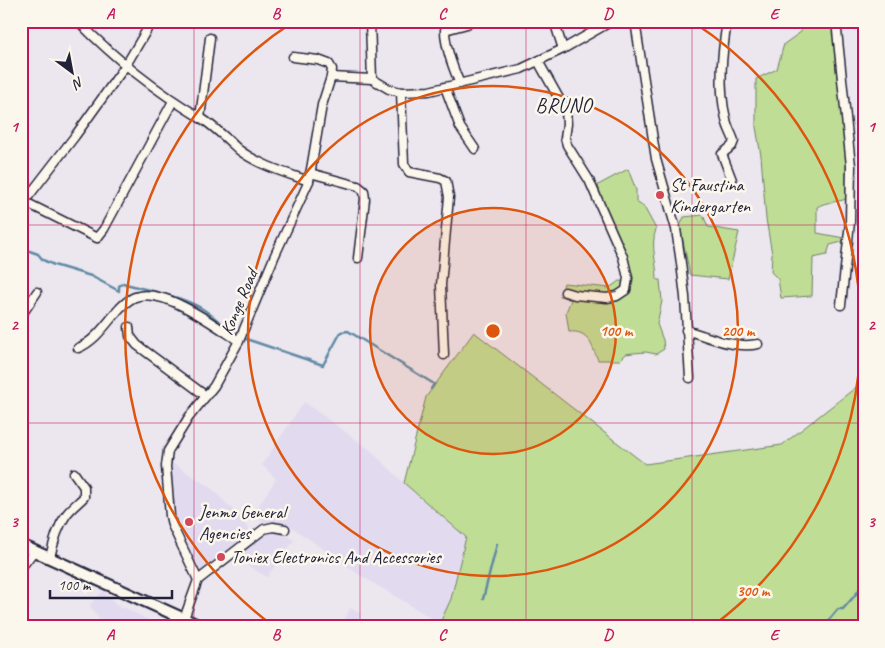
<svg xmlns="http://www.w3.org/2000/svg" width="885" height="648" font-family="Caveat,sans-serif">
	<rect width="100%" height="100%" fill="#ece6ee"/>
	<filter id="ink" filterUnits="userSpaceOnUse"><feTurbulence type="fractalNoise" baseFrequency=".02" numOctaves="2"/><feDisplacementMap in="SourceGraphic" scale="10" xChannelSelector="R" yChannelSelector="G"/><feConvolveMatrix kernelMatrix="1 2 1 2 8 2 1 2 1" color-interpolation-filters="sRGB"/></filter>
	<g filter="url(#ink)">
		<g fill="#e2daef">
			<polygon points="304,402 370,450 404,483 466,537 451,599 440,623 360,575 286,523 265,524 254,513 276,479 262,465"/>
			<polygon points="171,462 211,488 240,517 252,535 203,575 185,538 173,508"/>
			<polygon points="278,531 294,540 267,577 233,557 259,535"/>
			<polygon points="103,591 121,609 125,608 162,627 104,627 90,605"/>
			<polygon points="350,608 361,614 355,627 342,627"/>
		</g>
		<g fill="#bfdd95" stroke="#708068">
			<path d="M802,21H833L836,70L846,144V199C835,203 827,201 817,207V233L844,238L842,242L830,245L827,255L813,258L812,296L781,298L778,279L771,272L772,254L766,219L761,156L756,127V79L777,69L784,44L801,32Z"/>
			<path d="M628,169L636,190V202L644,207L656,229C650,247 657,262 657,280H660L662,301L657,324L663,340L664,349L656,354L646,352L633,353L626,354L620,360H598C591,345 589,330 569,332L566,312L571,300L560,296L564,283L609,288L619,281L633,282L603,205L598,185Z"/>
			<polygon points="703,215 708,227 739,232 728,279 690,275 680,226 684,217"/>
			<polygon points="474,332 645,464 782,445 864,381 864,620 858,627 438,627 451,599 466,537 404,483 426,397"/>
		</g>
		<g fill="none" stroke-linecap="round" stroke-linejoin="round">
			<g stroke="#608aa5" stroke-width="2.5">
				<path d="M21,248L38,254L43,260L54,265L91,276L119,291V286L123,283C148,291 178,295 201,308C211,314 220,322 228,330"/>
				<polyline points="246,339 323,365 341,332 348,331 434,384 431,389"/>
				<polyline points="483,599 497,544"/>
				<polyline points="823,627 838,609 843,609 857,593 864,582"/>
			</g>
			<g stroke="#22223b" stroke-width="11">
				<g id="street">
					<path d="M78,21C115,59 156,91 201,118C215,127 227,139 239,150C259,165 286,173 309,181"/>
					<polyline points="370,21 372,79"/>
					<polyline points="554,21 563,49"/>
					<polyline points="635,21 656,159 676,229 681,263 685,297 690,378"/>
					<path d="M727,21C722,54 718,86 726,119C727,127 732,134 734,141L732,146L722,154L732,180"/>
					<polyline points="836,21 851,166 850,222 841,305"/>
					<polyline points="538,61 566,111 567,124 565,138 567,145 589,180 623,257 628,278 626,290 617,296 607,298 575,295 565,292"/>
					<polyline points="331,77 372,79 389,89 401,92 429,91 521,69 563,49 612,21"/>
					<path d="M460,84C453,68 445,48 445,30L467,24"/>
					<polyline points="445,87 460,127 475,149"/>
					<polyline points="401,92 404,164 409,172 440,178 446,181 449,197 441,285 444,355"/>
					<polyline points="200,118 210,38"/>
					<polyline points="310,173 358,186 364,191 365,199 358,258"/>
					<polyline points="21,200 97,238 104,229 173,101"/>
					<polyline points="21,206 75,136 126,65 152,21"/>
					<polyline points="21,316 37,292"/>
					<polyline points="129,327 130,336 137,345 206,396"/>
					<path d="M686,330C709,337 734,349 758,344"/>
					<path d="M78,348C96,341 107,322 120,308C125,303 131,297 139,296C168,290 216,326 239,341"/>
					<path d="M50,557C54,542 57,528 66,515C71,508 78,503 84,497V487L74,473"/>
					<polyline points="21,568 34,551"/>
					<polyline points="198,580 264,529 273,527 285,529"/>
					<polyline points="181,627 198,580 172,525 170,516 166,466 168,451 189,417 214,386 239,341 275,255 309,181 322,105 331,77 332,69 329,64 318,60 293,57"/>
				</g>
			</g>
			<g stroke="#22223b" stroke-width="14">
				<polyline id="secondary" points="21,545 202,627"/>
			</g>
			<use href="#street" stroke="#fbf7ec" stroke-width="8"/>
			<use href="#secondary" stroke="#fbf7ec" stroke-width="10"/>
		</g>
	</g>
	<path fill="none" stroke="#c2185b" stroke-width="1" stroke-opacity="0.55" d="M194,21V627M360,21V627M526,21V627M692,21V627M21,225H864M21,423H864"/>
	<circle cx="493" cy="331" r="123" fill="#de560e" fill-opacity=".12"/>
	<g fill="none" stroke="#de560e" stroke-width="2.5">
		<circle cx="493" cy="331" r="123"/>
		<circle cx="493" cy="331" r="245"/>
		<path d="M272 625A368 368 0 0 1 293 22M693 22A368 368 0 0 1 714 625"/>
	</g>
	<g fill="#d1495b" stroke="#fbf7ec" stroke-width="2">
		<circle cx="660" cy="195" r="5"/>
		<circle cx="189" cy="522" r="5"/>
		<circle cx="221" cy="557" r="5"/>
	</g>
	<g text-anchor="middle" stroke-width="5" stroke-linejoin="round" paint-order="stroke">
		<g font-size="18" fill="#22223b" stroke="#fbf7ec" text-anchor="start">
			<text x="670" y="191">St Faustina<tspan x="670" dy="21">Kindergarten</tspan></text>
			<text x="199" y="518">Jenmo General<tspan x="199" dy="21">Agencies</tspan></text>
			<text x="231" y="563">Toniex Electronics And Accessories</text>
		</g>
		<g font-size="18" fill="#22223b" stroke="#fbf7ec">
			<text transform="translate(239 302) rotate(-67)" y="6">Konge Road</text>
		</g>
		<g font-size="20" letter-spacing="1" fill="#22223b" stroke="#fbf7ec">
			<text x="564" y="112">BRUNO</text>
		</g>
	</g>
	<circle cx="493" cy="331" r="8" fill="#de560e" stroke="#fbf7ec" stroke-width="2.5"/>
	<g font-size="15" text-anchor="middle" font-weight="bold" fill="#de560e" stroke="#fbf7ec" stroke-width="5" stroke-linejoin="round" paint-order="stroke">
		<text x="616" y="336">100 m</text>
		<text x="738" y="336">200 m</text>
		<text x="753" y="596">300 m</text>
	</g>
	<rect width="885" height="648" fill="none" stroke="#fbf7ec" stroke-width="55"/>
	<g transform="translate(72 72) rotate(148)" stroke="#fbf7ec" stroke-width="4" paint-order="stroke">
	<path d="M0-4L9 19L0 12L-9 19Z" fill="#22223b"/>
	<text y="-8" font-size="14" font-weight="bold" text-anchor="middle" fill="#22223b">N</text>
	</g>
	<path d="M50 590v8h122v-8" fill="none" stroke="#22223b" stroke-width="2.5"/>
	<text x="58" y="590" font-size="15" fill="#22223b" stroke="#fbf7ec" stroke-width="4" paint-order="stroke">100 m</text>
	<rect x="28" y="28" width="830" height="592" fill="none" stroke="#c2185b" stroke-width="2"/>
	<g font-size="16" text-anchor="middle" font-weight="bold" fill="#c2185b">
		<text x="110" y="19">A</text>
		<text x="276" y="19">B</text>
		<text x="442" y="19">C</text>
		<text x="608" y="19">D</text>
		<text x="774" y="19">E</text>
		<text x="14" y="132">1</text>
		<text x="871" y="132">1</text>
		<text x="14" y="330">2</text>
		<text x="871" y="330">2</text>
		<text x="14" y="527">3</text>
		<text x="871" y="527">3</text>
		<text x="110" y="640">A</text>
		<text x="276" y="640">B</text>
		<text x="442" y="640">C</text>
		<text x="608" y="640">D</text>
		<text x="774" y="640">E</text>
	</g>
</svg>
